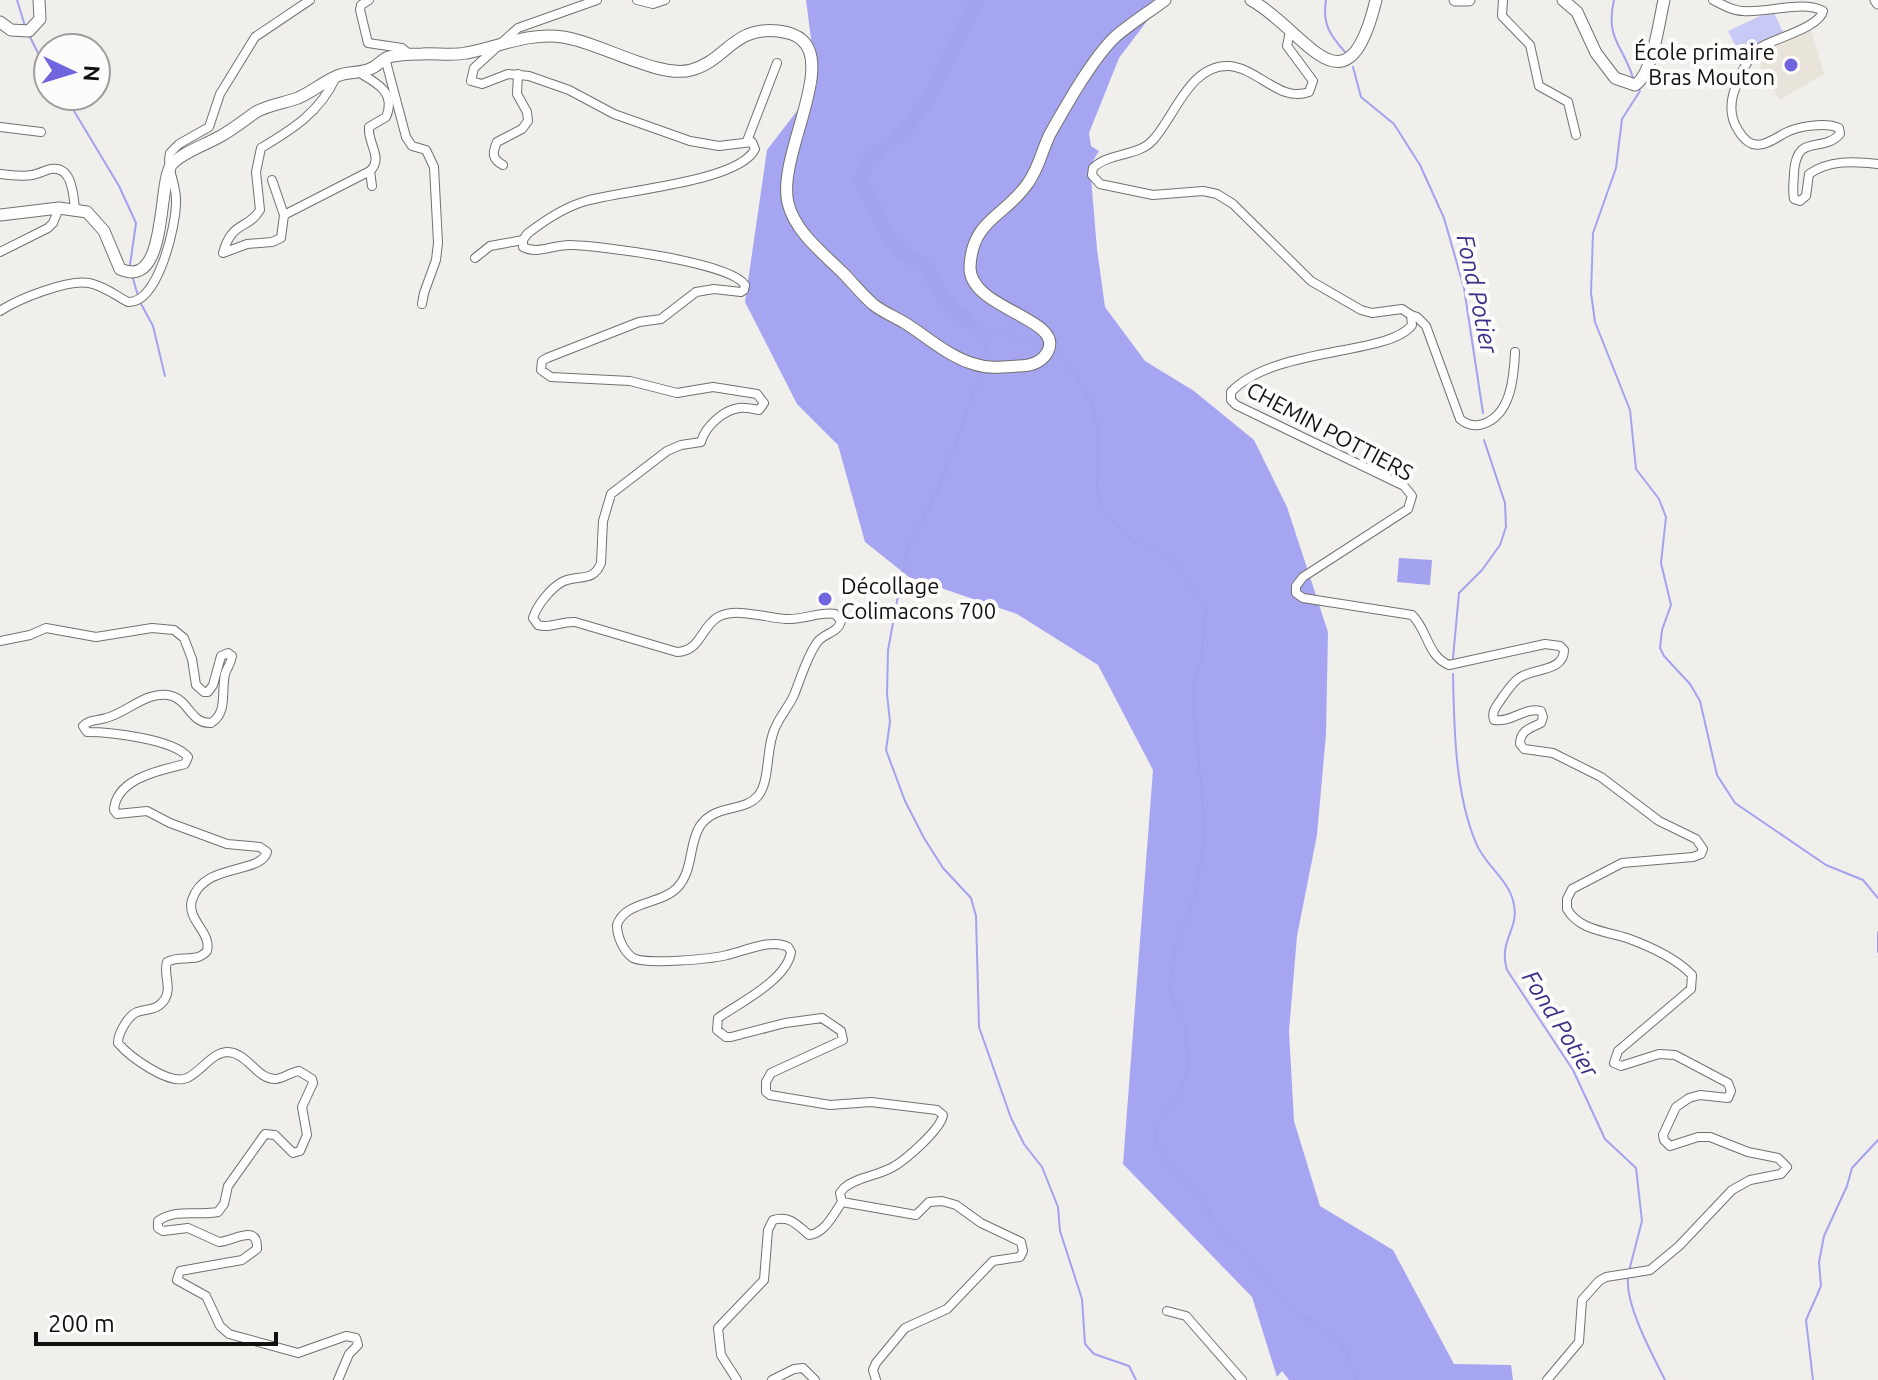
<svg xmlns="http://www.w3.org/2000/svg" width="1878" height="1380" font-family="Ubuntu,sans-serif">
	<rect width="100%" height="100%" fill="#f1efec"/>
	<polygon fill="#e9e4da" points="1810,27 1824,74 1780,100 1755,56"/>
	<polygon fill="#c8caf6" points="1773,10 1783,32 1739,53 1728,31"/>
	<polygon fill="#a5a5f2" points="806,0 1163,0 1119,58 1089,133 1091,146 1099,151 1090,166 1097,249 1105,307 1145,361 1194,391 1254,440 1287,507 1328,632 1326,734 1317,835 1297,936 1289,1031 1294,1121 1320,1206 1393,1250 1454,1364 1511,1365 1513,1380 1289,1380 1282,1371 1277,1377 1252,1297 1123,1164 1153,770 1098,665 1017,614 909,577 865,542 838,445 797,404 745,302 767,150 817,85"/>
	<polygon fill="#a2a2ef" points="1399,558 1432,560 1430,585 1397,582"/>
	<g fill="none" stroke-linecap="round" stroke-linejoin="round">
		<g stroke="#a2a2ef" stroke-width="2">
			<polyline points="17,0 25,26"/>
			<path d="M1326,0C1322,24 1330,35 1345,52"/>
			<path d="M1614,0C1605,39 1623,45 1633,78"/>
			<polyline points="29,35 48,73"/>
			<polyline points="1353,67 1361,97 1394,124 1420,165 1444,218 1464,288 1483,413"/>
			<polyline points="1638,88 1640,91 1622,119 1616,168 1593,233 1591,293 1595,322 1630,410 1636,469 1659,499 1666,517 1661,563 1671,605 1662,630 1660,648 1664,656 1690,684 1700,701 1717,775 1735,803 1826,865 1863,880 1878,898"/>
			<polyline points="65,96 119,186 136,223 130,265"/>
			<polyline points="132,275 138,296"/>
			<polyline points="140,302 153,326 165,376"/>
			<path d="M968,321C991,336 1019,333 1043,347"/>
			<polyline points="971,325 984,340 987,356"/>
			<polyline points="1052,351 1058,354 1078,379 1093,406 1098,432 1097,487 1104,511 1130,539 1159,550 1174,563 1206,607 1201,661 1194,682 1193,701 1203,805 1203,846 1197,887 1176,947 1169,990 1185,1026 1188,1064 1181,1094 1155,1126 1156,1140 1167,1165 1199,1194 1218,1229 1247,1255 1284,1302 1337,1340 1344,1348 1358,1380"/>
			<polyline points="982,370 941,483 906,553 888,650 887,694 890,722 886,750 905,801 924,838 943,868 971,898 976,916 979,1027 1011,1118 1024,1144 1042,1167 1058,1207 1060,1231 1082,1299 1085,1344 1094,1354 1129,1366 1136,1380"/>
			<polyline points="1453,658 1459,593 1482,570 1500,545 1506,527 1505,503 1484,440"/>
			<path d="M1453,674C1454,727 1455,794 1476,843C1485,866 1510,880 1514,905C1519,930 1498,941 1507,970L1573,1070L1605,1139L1636,1168L1642,1221L1629,1271"/>
			<polyline points="1878,932 1878,952"/>
			<path d="M1628,1277C1625,1305 1652,1354 1665,1380"/>
			<polyline points="1813,1380 1806,1320 1821,1286 1819,1262 1824,1236 1847,1186 1852,1168 1878,1140"/>
		</g>
		<polyline stroke="#a2a2ef" stroke-width="14" points="968,321 944,300 928,269 898,249 885,230 861,179 867,163 907,127 927,102 977,0"/>
		<g stroke="#72716e" stroke-width="10">
			<g id="minor">
				<polyline points="369,0 361,5 360,10 368,43 402,48 409,54"/>
				<path d="M597,0L518,28L474,68L471,81L482,84L508,74L529,76L569,90L614,114L690,141L719,146L752,142L755,149C739,182 623,190 586,201C564,207 545,220 527,234L523,240V247C538,255 555,244 571,245C602,246 730,262 745,285L744,290L741,292L714,289L696,292L661,319L639,322L547,358L542,361L541,370L551,377L630,381L677,393L713,387L757,394L764,403L759,410C753,409 746,407 739,408C723,410 705,427 701,442L681,445L667,451L611,494L603,521L601,563C593,583 579,574 562,582C551,588 537,605 533,618L538,625C549,629 562,621 575,622L677,652C701,651 700,628 718,617C736,607 766,618 786,619C804,620 821,611 835,614L841,621C838,634 822,633 816,644C806,659 801,678 794,695C789,706 781,715 776,726C765,747 771,780 758,796C743,813 716,803 700,826C688,845 694,870 677,888C660,905 625,901 617,925C617,936 623,951 633,958C647,965 711,959 727,955C745,951 772,938 788,947L791,952C787,980 739,1003 718,1018L717,1030L726,1037H731L785,1023L822,1018L841,1031L843,1040L771,1073L766,1082V1092L770,1095L830,1105L871,1102L937,1110L943,1115C941,1129 905,1161 891,1168C876,1176 857,1177 844,1188L840,1193L842,1202L916,1215L929,1202L942,1201L956,1205L981,1223L1021,1242L1023,1251L1020,1257L993,1261L947,1309L905,1328L876,1363L873,1370L876,1380"/>
				<polyline points="637,0 653,4 665,0"/>
				<polyline points="1503,0 1502,16 1530,45 1539,86 1568,102 1576,135"/>
				<path d="M1713,0C1723,5 1733,11 1743,11C1768,13 1804,0 1823,11C1820,27 1776,38 1761,47C1748,56 1737,80 1733,95C1730,107 1731,119 1738,130C1753,155 1767,143 1785,133C1798,126 1826,122 1839,128L1840,134C1822,154 1797,132 1794,172C1794,181 1792,190 1794,199L1800,201L1806,196L1809,174C1829,160 1854,161 1878,164"/>
				<path d="M1290,31L1287,46L1313,81L1309,92C1280,103 1258,68 1229,66C1190,64 1175,116 1153,140C1138,157 1109,152 1093,168L1092,175L1100,184L1153,195L1203,191L1217,194L1233,204L1311,281L1361,310L1372,313L1402,309L1411,315L1412,325C1389,356 1274,346 1231,392V400L1236,405L1404,486L1412,496L1408,509L1303,577L1296,586V593L1303,598L1412,615C1428,630 1427,656 1449,665L1545,644L1560,646L1564,650C1564,672 1533,668 1519,678C1512,683 1507,691 1502,698C1497,706 1491,711 1494,720C1511,723 1524,707 1541,711L1543,717L1541,723C1531,728 1520,730 1520,744L1524,749L1553,753L1601,777L1659,821L1696,839L1703,849L1701,854L1693,857L1622,863L1572,889L1567,899V909C1579,930 1605,931 1627,938C1649,946 1676,958 1692,975L1691,989L1618,1051L1614,1063L1621,1066L1659,1054L1675,1055L1728,1083L1731,1091L1728,1098L1700,1095L1689,1098L1676,1107L1663,1135L1664,1140L1670,1146L1698,1137H1710L1748,1152L1778,1158L1787,1167L1781,1174L1750,1180L1732,1190L1679,1246L1650,1270L1606,1277L1599,1281L1582,1300L1579,1342L1547,1380"/>
				<polyline points="385,58 406,137 412,146 426,150 434,167 438,243 436,260 424,293 422,304"/>
				<path d="M358,72C375,82 397,92 386,117L369,127C367,143 384,158 370,171"/>
				<path d="M336,77C320,112 293,129 261,148L256,172L260,210C248,230 232,220 223,253L247,244L272,242L281,238L284,215L370,171L372,186"/>
				<polyline points="0,127 41,132"/>
				<polyline points="747,141 777,63"/>
				<path d="M503,165C492,159 492,153 497,142L522,129L528,121L527,112L517,94L518,74"/>
				<path d="M0,174C11,175 22,177 32,175C39,174 45,170 51,169C72,166 73,193 75,208"/>
				<polyline points="272,180 284,215"/>
				<polyline points="0,252 48,228 53,223 59,208"/>
				<polyline points="475,258 490,246 523,240"/>
				<path d="M0,311C18,299 68,279 89,283C104,286 115,295 128,302C158,304 176,226 176,202C177,185 166,169 170,153L179,144L209,127L220,94L255,37L310,0"/>
				<path d="M1411,315L1417,317L1426,326L1460,419C1467,425 1474,427 1483,424C1511,415 1514,377 1515,352"/>
				<path d="M0,641L30,635L46,628L96,637L152,628L174,630L184,638L192,659L196,685L204,692H208L213,685L221,656L228,653L232,656C231,664 227,667 225,674C221,691 228,713 211,723C191,724 189,701 172,696C148,689 127,713 106,718C97,721 90,719 83,726L87,732C110,732 173,739 188,757L185,764C161,770 116,778 114,810L117,814L147,811L170,823L227,844L260,847L267,852C260,875 204,862 192,900C186,920 212,932 207,951C196,964 180,954 167,962C163,974 172,987 165,999C157,1011 149,1008 137,1012C128,1016 118,1033 118,1043C129,1056 169,1086 187,1078C201,1072 212,1052 228,1052C248,1053 257,1080 276,1079C284,1078 291,1072 299,1071L312,1079L313,1083L302,1107L307,1135L300,1151L293,1153L275,1135L265,1134L228,1186L224,1204L218,1212C198,1216 176,1208 158,1221V1228L163,1231L188,1228L219,1242C234,1241 258,1223 257,1249L242,1260L180,1271L177,1280L206,1296L220,1326L229,1334L298,1353L346,1336L356,1338L358,1345L349,1354L338,1380"/>
				<polyline points="1167,1311 1186,1316 1242,1380"/>
				<path d="M737,1380L721,1355L718,1328L764,1280L768,1230L773,1220C790,1215 797,1225 809,1235C825,1233 833,1215 842,1202"/>
				<polyline points="772,1380 794,1369 803,1368 815,1380"/>
			</g>
		</g>
		<g stroke="#72716e" stroke-width="13">
			<g id="secondary">
				<path d="M1251,0C1306,30 1346,122 1376,0"/>
				<polyline points="1455,0 1469,0"/>
				<path d="M1563,0L1577,12L1596,53L1615,78L1635,85C1653,74 1659,21 1664,0"/>
				<polyline points="1876,0 1878,3"/>
				<polyline points="0,22 11,30 29,31 40,19 39,0"/>
				<path d="M0,215L59,208L87,212L104,231L120,269C169,291 157,181 172,164C183,152 205,145 219,137C232,130 243,121 256,112C268,105 284,103 298,98C312,92 323,82 337,76C348,71 361,74 372,68C377,66 381,61 386,58C396,54 411,54 422,54C436,53 452,56 466,53C499,47 528,32 563,37C599,42 659,79 691,70C726,61 733,26 778,31C786,32 796,34 802,40C834,68 777,158 788,203C795,232 823,253 843,273C853,283 863,296 874,305C883,312 895,317 905,323C926,336 949,357 974,364C989,369 1003,367 1018,366C1030,366 1042,363 1048,351C1064,318 969,309 970,267C972,219 1005,217 1028,183C1039,168 1042,150 1050,134C1066,106 1092,59 1115,37C1130,24 1149,12 1165,0"/>
			</g>
		</g>
		<use href="#minor" stroke="#fff" stroke-width="8"/>
		<use href="#secondary" stroke="#fff" stroke-width="11"/>
	</g>
	<g fill="#7065df" stroke="#fefcfa" stroke-width="3">
		<circle cx="1791" cy="65" r="8"/>
		<circle cx="825" cy="599" r="8"/>
	</g>
	<g text-anchor="middle" stroke-width="8" stroke-linejoin="round" paint-order="stroke">
		<g font-size="22" fill="#121110" stroke="#fefcfa" text-anchor="end">
			<text x="1775" y="60">École primaire<tspan x="1775" dy="25">Bras Mouton</tspan></text>
			<text x="841" y="594" text-anchor="start">Décollage<tspan x="841" dy="25">Colimacons 700</tspan></text>
		</g>
		<g font-size="22" fill="#121110" stroke="#fefcfa">
			<text transform="translate(1330 431) rotate(28)" y="8">CHEMIN POTTIERS</text>
		</g>
		<g font-size="24" font-style="italic" fill="#3a2e86" stroke="#fefcfa">
			<text transform="translate(1477 294) rotate(78)" y="8">Fond Potier</text>
			<text transform="translate(1560 1024) rotate(58)" y="8">Fond Potier</text>
		</g>
	</g>
	<g transform="translate(72 72) rotate(94)"><circle r="38" fill="#fefcfa" stroke="#a09e9c" stroke-width="2"/>
	<path d="M0-6L14 30L0 20L-14 30Z" fill="#7065df"/>
	<text y="-12" font-size="22" font-weight="bold" text-anchor="middle" fill="#121110">N</text>
	</g>
	<path d="M36 1332v12h240v-12" fill="none" stroke="#121110" stroke-width="4"/>
	<text x="48" y="1332" font-size="24" fill="#121110" stroke="#fefcfa" stroke-width="6" paint-order="stroke">200 m</text>
</svg>
